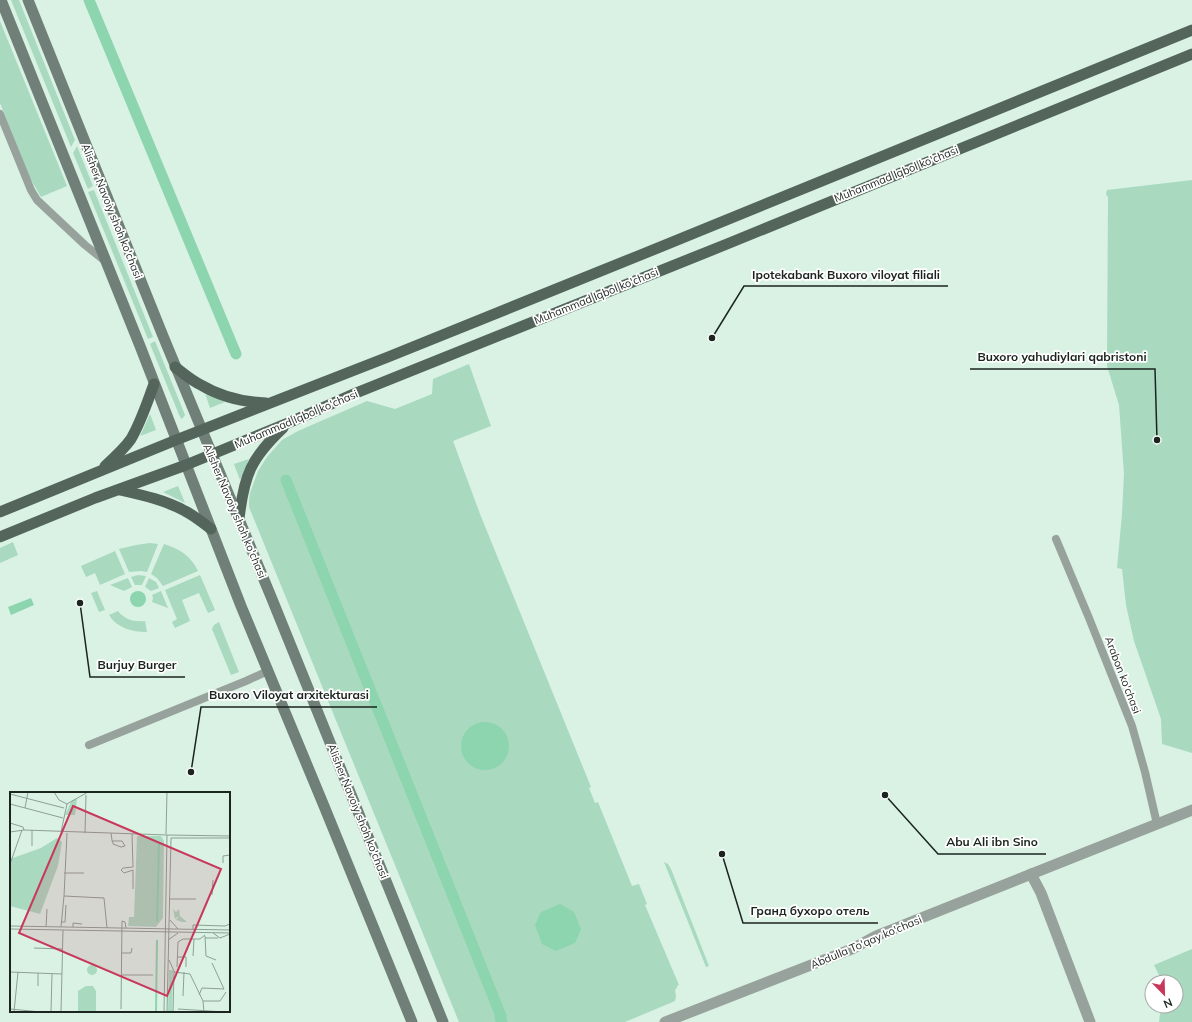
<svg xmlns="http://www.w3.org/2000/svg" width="1192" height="1022" font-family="Mulish,sans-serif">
	<rect width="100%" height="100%" fill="#d9f2e4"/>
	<g fill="#a9d9bf">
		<polygon points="11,0 19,0 75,140 71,147"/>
		<polygon points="0,21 67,186 41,197 30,178 0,103"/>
		<polygon points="77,146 93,186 88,189 73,153"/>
		<polygon points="1192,180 1192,753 1162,744 1161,719 1134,641 1126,605 1122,569 1117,568 1122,514 1124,474 1119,405 1107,366 1108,197 1106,194 1107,190"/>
		<polygon points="94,190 153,337 148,339 88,192"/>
		<polygon points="155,341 185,415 182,419 180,417 150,344"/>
		<polygon points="469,364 491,426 453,441 480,514 591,787 589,788 595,803 598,802 632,886 639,884 647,904 645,905 679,985 677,986 677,988 675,990 676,996 675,1001 625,1022 459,1022 249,507 249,500 250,493 258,471 267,457 282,440 298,431 367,401 395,409 432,394 433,379"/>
		<polygon points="205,393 225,402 210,408"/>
		<polygon points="150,414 156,430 140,436"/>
		<polygon points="249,459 240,480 234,464"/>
		<polygon points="178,486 185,503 163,492"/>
		<polygon points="13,542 18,555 0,563 0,548"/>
		<polygon points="150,543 158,544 147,572 141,571 129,572 119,549 136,545"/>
		<path d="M164,544C180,549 191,556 198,571L163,586L157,578L151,574Z"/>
		<polygon points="115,551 125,574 100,585 95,573 86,577 81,566"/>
		<polygon points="138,575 146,576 142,585 135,585 131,577"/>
		<polygon points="200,575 215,610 208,613 199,593 182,600 190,621 175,628 172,622 177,619 165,590"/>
		<polygon points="128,578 132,587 124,591 110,585"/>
		<polygon points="149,578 156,582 159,588 151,591 145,587"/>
		<polygon points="97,591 105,610 99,612 91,593"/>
		<polygon points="161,591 168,608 152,602 153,598 152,595"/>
		<path d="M118,611C125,620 134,622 145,621L147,632C132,632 117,628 109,615Z"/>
		<polygon points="219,622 239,672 231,675 212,629 214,625"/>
		<polygon points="664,862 668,864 671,869 709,966 706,967"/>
		<polygon points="1192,949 1192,1022 1159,1022 1161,1006 1176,1006 1176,982 1165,982 1165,980 1161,979 1154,965"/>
	</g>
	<g fill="#8cd5af">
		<circle cx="138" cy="599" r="8"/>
		<polygon points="31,598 34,605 11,615 8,607"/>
		<circle cx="485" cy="746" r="24"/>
		<polygon points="560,904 574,912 581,929 575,943 556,951 542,944 535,925 541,912"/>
	</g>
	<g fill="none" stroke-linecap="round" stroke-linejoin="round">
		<g stroke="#8cd5af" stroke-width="11">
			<polyline points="89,0 236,354"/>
			<polyline points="286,480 501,1016 500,1018 502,1022"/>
		</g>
		<g stroke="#98a29c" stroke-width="8">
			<polyline points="0,114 31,190 37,200 85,245 105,261"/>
			<polyline points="1056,539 1089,618 1132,726 1145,772 1157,824"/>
			<polyline points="89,745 246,681 268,671"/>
		</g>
		<g stroke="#98a29c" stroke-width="11">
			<polyline points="1031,874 1041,893 1090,1022"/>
			<polyline points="665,1022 852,949 876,936 1192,810"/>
		</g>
		<g stroke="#707f77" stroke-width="11">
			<polyline points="1,0 140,346 241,606 324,806 412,1022"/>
			<polyline points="28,0 163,336 272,599 443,1022"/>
		</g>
		<g stroke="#54665c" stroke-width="11">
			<path d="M175,367C183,373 192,381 201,385C221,397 243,402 266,403"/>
			<path d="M105,466C114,458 124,449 131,439C141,422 147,403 154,384"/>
			<path d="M120,490C142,495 165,500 185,511C195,516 203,523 211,529"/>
			<polyline points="0,512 176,440 388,357 638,256 1192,30"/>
			<path d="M239,519C244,475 251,458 283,428"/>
			<polyline points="0,537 95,498 186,465 288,423 356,393 727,244 1192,54"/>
		</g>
	</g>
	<g text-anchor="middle" stroke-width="3.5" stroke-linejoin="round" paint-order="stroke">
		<g font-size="11" fill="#1b241f" stroke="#fff">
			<text transform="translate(896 174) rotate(-22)" y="4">Muhammad Iqbol ko'chasi</text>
			<text transform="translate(112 211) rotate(68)" y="4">Alisher Navoiy shoh ko'chasi</text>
			<text transform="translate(596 296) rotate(-22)" y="4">Muhammad Iqbol ko'chasi</text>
			<text transform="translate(296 419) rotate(-23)" y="4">Muhammad Iqbol ko'chasi</text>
			<text transform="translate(235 511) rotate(67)" y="4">Alisher Navoiy shoh ko'chasi</text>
			<text transform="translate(1123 675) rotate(69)" y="4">Arabon ko'chasi</text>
			<text transform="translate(358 811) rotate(68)" y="4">Alisher Navoiy shoh ko'chasi</text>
			<text transform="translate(866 942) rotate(-23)" y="4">Abdulla To'qay ko'chasi</text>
		</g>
	</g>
	<g transform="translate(10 792)">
		<rect width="220" height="220" fill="#d9f2e4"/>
		<path d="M67,7L65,23H55L62,8ZM127,44H151L154,49L153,126L146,135L118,134L119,125H124ZM47,46L52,50L48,74L30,122L0,114V67L31,56ZM163,117L166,120L169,117L170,124L177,130H172V125V130L166,128L169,124L165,127ZM77 178a5 5 0 1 1 10 0a5 5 0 1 1-10 0ZM159,178H163V181L162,220H158ZM76,194H83L86,199V220H68V199Z" fill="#a9d9bf"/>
		<path fill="none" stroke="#8cd5af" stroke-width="2" d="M147,129L149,50M146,220L147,148"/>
		<path fill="none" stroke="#8da095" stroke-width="1" d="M44,0L49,8L57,12M0,2L54,16M0,12L53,26M15,16L18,0M0,31L13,35L14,38M22,38V54M0,40L14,38L157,43M51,40L57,12L78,0M57,41L54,104L94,106L97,136M75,41L76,3M101,41L102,48V49L103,51V52L111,55L115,54L112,49H102M122,42L123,75L113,76L111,78L114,81L123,78M156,42L157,0M213,71V64L220,63M0,72L12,38M123,78V97M54,81H74M202,103L203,88M159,107H186M160,128L168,137M52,130H55L56,113M0,134L220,138M36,135L37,117M51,135L54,104M63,135V131L72,132M0,137L220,141M183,137V133L215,134L220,132M203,141L210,146L220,142M195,144L196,164L206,168M195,146H208M158,148L168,141M24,156L52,157M112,161H121L122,156M183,164L184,147M167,165H176V175M159,168L164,179L163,220M167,175L168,150L173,147H190L195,143M0,180L52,182M164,180L180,182L193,209L194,220M112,183H143M28,194V181M189,203L192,196L214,197L202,171M173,204L174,180M193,209H210L216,200M0,217L31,220M111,217L112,129L115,130L116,136M168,217L215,220M4,220L8,180M41,220L42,182M51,220L53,138M154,220L157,43L220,44M157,220L161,46H220"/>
		<path fill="#c8385b" fill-opacity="0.15" stroke="#c8385b" stroke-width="2" d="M63,14L211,77L157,204L9,141Z"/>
		<rect width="220" height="220" fill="none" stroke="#1b241f" stroke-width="2"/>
	</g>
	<path fill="none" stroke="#1b241f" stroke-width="1.5" d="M712 338L744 286H948M1157 440L1155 369H970M80 603L90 677H185M191 772L201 707H377M885 795L938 854H1046M722 854L743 923H878"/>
	<g fill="#1b241f" stroke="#fff" stroke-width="1.5">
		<circle cx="712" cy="338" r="4"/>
		<circle cx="1157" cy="440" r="4"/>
		<circle cx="80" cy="603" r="4"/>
		<circle cx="191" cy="772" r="4"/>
		<circle cx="885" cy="795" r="4"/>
		<circle cx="722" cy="854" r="4"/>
	</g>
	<g font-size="12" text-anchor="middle" font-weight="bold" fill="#1b241f" stroke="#fff" stroke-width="3.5" stroke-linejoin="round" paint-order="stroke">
		<text x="846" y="279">Ipotekabank Buxoro viloyat filiali</text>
		<text x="1062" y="361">Buxoro yahudiylari qabristoni</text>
		<text x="137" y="669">Burjuy Burger</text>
		<text x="289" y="699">Buxoro Viloyat arxitekturasi</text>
		<text x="992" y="846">Abu Ali ibn Sino</text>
		<text x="810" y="915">Гранд бухоро отель</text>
	</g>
	<g transform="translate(1164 994) rotate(157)"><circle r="19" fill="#ffffff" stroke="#a4a7a5"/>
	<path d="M0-3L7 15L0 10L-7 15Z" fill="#c8385b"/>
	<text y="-6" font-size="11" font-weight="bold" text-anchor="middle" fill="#1b241f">N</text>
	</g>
</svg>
